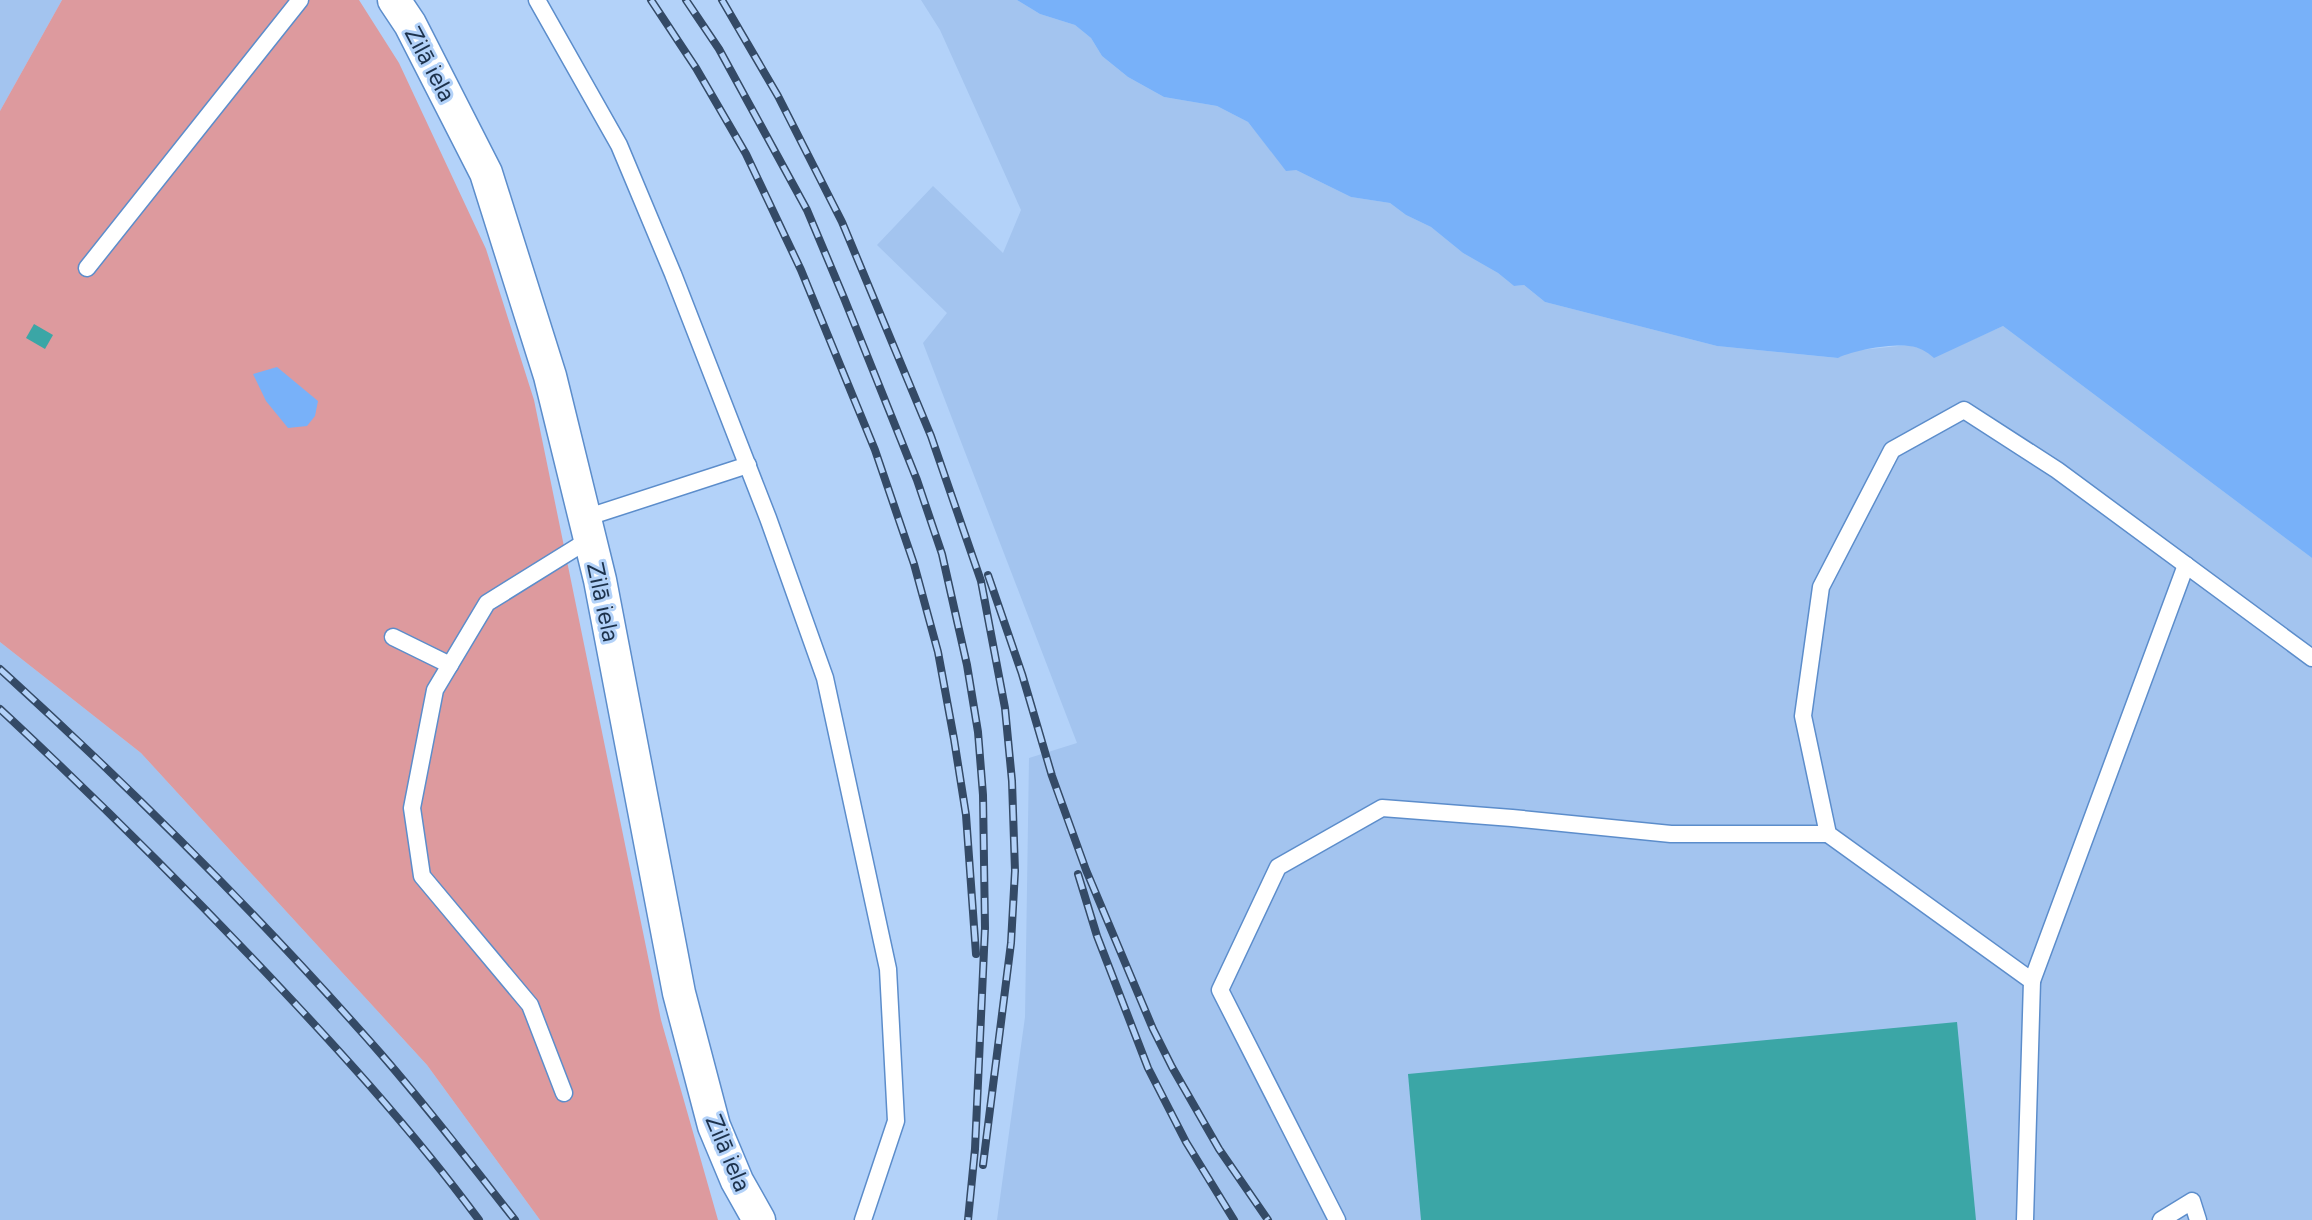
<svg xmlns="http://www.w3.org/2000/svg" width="2312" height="1220" font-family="Figtree,sans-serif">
	<rect width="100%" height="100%" fill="#b3d2f9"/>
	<g fill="#a3c4ef">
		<polygon points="0,0 62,0 0,111"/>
		<polygon points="921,0 1017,0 1040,14 1075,25 1091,38 1102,56 1128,77 1164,97 1217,106 1248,122 1286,170 1296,170 1351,197 1390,203 1406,215 1431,227 1463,253 1498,273 1514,286 1524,285 1545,302 1717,346 1837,358 1851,351 1908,345 1923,349 1934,357 2003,326 2312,558 2312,1220 997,1220 1025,1017 1029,758 1077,743 923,343 947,313 877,245 933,186 1003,253 1021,210 940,30"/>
		<polygon points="0,642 141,753 427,1065 540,1220 0,1220"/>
	</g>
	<polygon fill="#dd9a9e" points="62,0 359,0 399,63 486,249 534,400 661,1020 718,1220 540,1220 427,1065 141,753 0,642 0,111"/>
	<g fill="#78b1f9">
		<path d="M1017,0H2312V558L2003,326L1934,358C1926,351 1919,347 1909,346C1889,344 1855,350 1838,358L1717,346L1545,302L1524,285L1514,286L1498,273L1463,253L1431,227L1406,215L1390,203L1351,197L1296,170L1286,171L1248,122L1217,106L1164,97L1128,77L1102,56L1091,38L1075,25L1040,14Z"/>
		<polygon points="277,367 318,401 315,416 307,426 288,428 266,401 253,374"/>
	</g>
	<g fill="#3ba6a6">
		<polygon points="34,324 53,335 45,349 26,338"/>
		<polygon points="1957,1022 1976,1220 1421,1220 1408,1074"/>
	</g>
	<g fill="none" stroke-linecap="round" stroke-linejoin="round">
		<g stroke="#5c8dcb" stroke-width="19">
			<g id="lane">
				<polyline points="537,0 619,145 673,274 768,518 825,678 888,969 896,1121 863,1220"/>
				<polyline points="87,268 300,0"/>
				<polyline points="585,518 748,465"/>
				<polyline points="393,637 450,665"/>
				<polyline points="2032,981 2186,565"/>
				<polyline points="564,1093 530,1005 422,876 412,808 435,690 487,603 590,539"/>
				<polyline points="1337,1220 1220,990 1278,867 1382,808 1512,818 1671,834 1828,834"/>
				<polyline points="2025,1220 2032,981 1828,834 1803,716 1821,587 1892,450 1964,410 2057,470 2312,658"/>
				<polyline points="2161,1220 2192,1201 2198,1220"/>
			</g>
		</g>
		<g stroke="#5c8dcb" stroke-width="35">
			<polyline id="street" points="394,0 410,24 486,173 550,376 600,580 679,993 714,1126 737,1181 759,1220"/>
		</g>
		<use href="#lane" stroke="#fff" stroke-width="16"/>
		<use href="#street" stroke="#fff" stroke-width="32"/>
		<g stroke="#344a66" stroke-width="8">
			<g id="rail">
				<polyline points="651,0 696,68 746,154 801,270 875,450 914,564 938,652 954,739 966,815 976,954"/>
				<polyline points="686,0 719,49 807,210 844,298 917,480 942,554 967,665 978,732 983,795 985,928 975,1149 968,1220"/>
				<polyline points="722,0 778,96 842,222 931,436 981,581 1005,708 1012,781 1015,871 1011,943 983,1165"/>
				<polyline points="988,575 1022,674 1052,776 1086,870 1153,1029 1172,1067 1219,1149 1268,1220"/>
				<path d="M0,669C134,791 262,918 381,1054C428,1108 471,1164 515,1220"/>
				<path d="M0,709C87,790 171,873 253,959C332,1042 411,1128 479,1220"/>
				<polyline points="1078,874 1097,936 1148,1068 1186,1142 1234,1220"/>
			</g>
		</g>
		<use href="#rail" stroke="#b3d2f9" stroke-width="5" stroke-dasharray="16" stroke-linecap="butt"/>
	</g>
	<g text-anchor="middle" stroke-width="6" stroke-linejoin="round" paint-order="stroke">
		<g font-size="24" fill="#1d324c" stroke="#b3d2f9">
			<text transform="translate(430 64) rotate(62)" y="8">Zilā iela</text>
			<text transform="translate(603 602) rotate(78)" y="8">Zilā iela</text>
			<text transform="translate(728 1153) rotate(67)" y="8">Zilā iela</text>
		</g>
	</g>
</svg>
